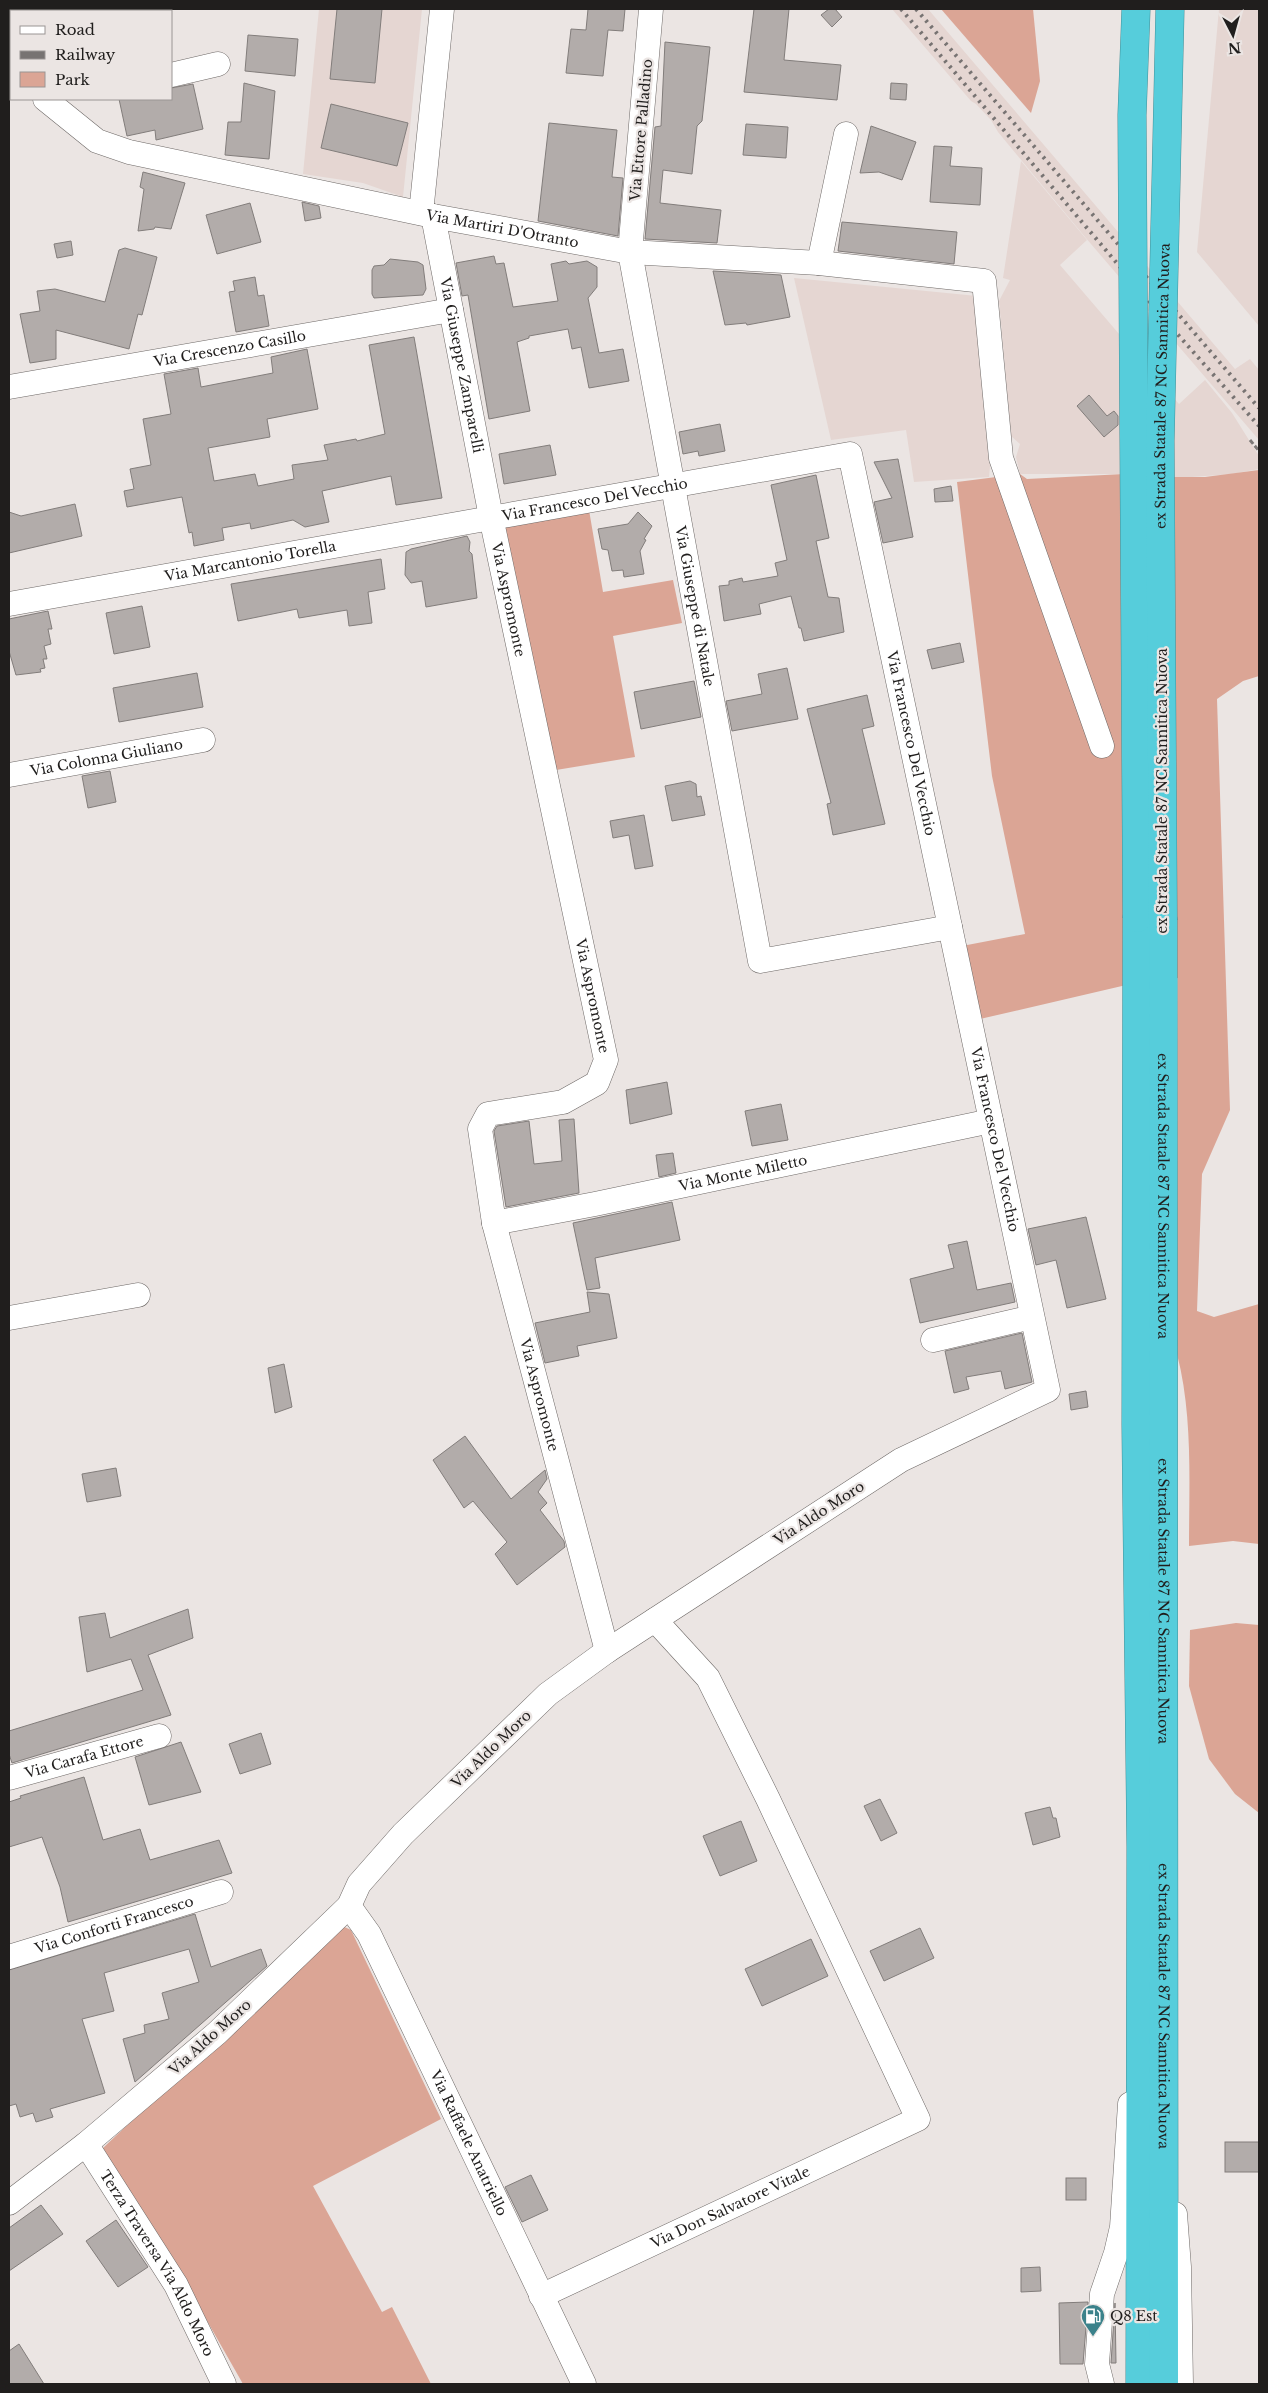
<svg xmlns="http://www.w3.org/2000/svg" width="1268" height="2393" font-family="'Libre Baskerville',serif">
	<rect width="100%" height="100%" fill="#ebe5e3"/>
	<g fill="#e5d6d2">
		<polygon points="319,9 422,9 403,197 363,183 303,174"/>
		<polygon points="892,9 928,9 1235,369 1250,359 1259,370 1259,440 1085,237 998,132 991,120 976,104 971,101"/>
		<polygon points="1219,9 1259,9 1259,326 1197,252"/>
		<polygon points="1021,161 1087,240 1060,265 1179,404 1205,380 1232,413 1259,456 1259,469 1232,474 1178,478 1124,474 1020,474 1016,457 1020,444 1011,436 999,301 1010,280 1003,278"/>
		<polygon points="794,278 977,296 992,446 989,477 914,482 906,430 831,440"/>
	</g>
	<g fill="#dba595">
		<polygon points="941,9 1033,9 1040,81 1031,113"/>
		<path d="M1259,470V676L1243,681L1217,699L1230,1110L1202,1174L1197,1311L1214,1317L1259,1304V1544L1233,1541L1189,1546C1189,1483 1193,1416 1177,1354L1178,978L1122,986L980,1019L962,946L1025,934L992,776L957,482L1020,474L1027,479L1124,474L1151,477H1205Z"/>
		<polygon points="589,510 603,592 673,580 682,623 613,636 635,757 550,771 502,526"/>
		<polygon points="1236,1623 1259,1625 1259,1813 1235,1794 1209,1759 1189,1686 1190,1630"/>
		<polygon points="340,1925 351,1930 441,2119 313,2186 382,2312 392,2307 431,2384 243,2384 169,2254 104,2156 103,2148"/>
	</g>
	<g fill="#b2acaa" stroke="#827d7b">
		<polygon points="337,9 382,9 375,83 330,79"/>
		<polygon points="588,9 625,9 623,31 608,30 603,76 566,73 571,29 586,30"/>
		<polygon points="754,9 789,9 784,60 841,65 837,100 744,92"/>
		<polygon points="829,9 835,9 842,17 832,27 821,15"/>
		<polygon points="248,35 298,39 295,76 245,71"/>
		<polygon points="665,42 710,47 702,121 697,126 692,174 663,170 660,203 721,210 717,243 645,239 655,127 661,126"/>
		<polygon points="244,83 275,91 269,159 225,155 228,122 241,122"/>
		<polygon points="891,83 907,84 906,100 890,99"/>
		<polygon points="193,84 203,129 156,140 155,130 127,136 119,99 171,99 171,88"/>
		<polygon points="331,104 408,123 397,166 321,148"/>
		<polygon points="549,123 617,130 612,177 623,178 618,236 538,221"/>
		<polygon points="746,124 788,127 786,158 743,155"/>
		<polygon points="871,126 916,142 902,180 879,172 860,173"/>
		<polygon points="934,146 952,147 950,166 982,168 980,205 930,202"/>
		<polygon points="143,172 185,183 171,229 155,227 154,229 138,231 144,189 140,187"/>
		<polygon points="302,202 319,206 321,218 305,221"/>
		<polygon points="250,203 261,242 217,254 206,215"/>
		<polygon points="842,222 957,232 954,264 838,251"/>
		<polygon points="71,241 73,255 57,258 54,244"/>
		<polygon points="125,248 157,257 142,315 138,314 129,349 56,330 56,359 30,363 20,314 40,311 37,291 55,289 105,302 119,250"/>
		<polygon points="494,256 496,264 504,263 513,307 558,301 551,264 566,261 569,264 587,261 597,267 597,287 588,298 599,353 623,349 629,381 589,388 581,347 572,349 568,329 529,336 529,338 517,342 530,411 489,419 468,295 462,296 456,263"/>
		<polygon points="390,259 418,262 423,265 426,289 423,295 374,298 372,294 372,270 374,266 384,265"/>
		<polygon points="713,271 781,275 790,317 747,325 746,323 725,325"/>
		<polygon points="255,277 258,296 264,295 269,326 236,332 229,292 235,291 233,281"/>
		<polygon points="414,337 442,498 396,505 391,476 322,491 329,522 305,527 293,520 251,529 250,523 222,528 224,540 194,546 192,532 189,533 182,497 127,507 124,491 134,489 130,469 151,465 143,419 171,414 164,374 198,368 201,387 273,373 271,357 307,349 318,409 267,419 270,437 208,448 214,481 255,474 258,486 294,479 292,465 328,460 324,445 356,439 357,441 385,434 369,345"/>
		<polygon points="1089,395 1107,416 1114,411 1118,416 1118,425 1104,437 1077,406"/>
		<polygon points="720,424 725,451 699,456 698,451 683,454 679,432"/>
		<polygon points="550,445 556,475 504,484 499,454"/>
		<polygon points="898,459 913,537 883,543 874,502 892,498 874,462"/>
		<polygon points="816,475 829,538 816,541 828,597 839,598 844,632 804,641 801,628 799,628 791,596 759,604 761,614 724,621 719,586 729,585 729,581 742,578 743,582 778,576 775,563 787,560 771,485"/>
		<polygon points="951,486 953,501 935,502 934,489"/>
		<polygon points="75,504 82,536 9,553 9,512 21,516"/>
		<polygon points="638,512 652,526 644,539 646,540 640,551 644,574 624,577 623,570 612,571 608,550 602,549 598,529 628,524"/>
		<polygon points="467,536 470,542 469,551 472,554 477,598 426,607 422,581 411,583 405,575 406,552 411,549"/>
		<polygon points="381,559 385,589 368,592 372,623 349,626 347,610 299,618 297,609 238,621 231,584"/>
		<polygon points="142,606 150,647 114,654 106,613"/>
		<polygon points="48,611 52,629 48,629 51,644 44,646 47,659 43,659 45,668 40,669 41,672 16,675 9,651 9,619"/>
		<polygon points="960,643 964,662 932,669 927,650"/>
		<polygon points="787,668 798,719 732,731 726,701 762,694 758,674"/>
		<polygon points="197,673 203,707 119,722 113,688"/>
		<polygon points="694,681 701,717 641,729 634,692"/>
		<polygon points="867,695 874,726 862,729 885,824 833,835 827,804 831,803 807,709"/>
		<polygon points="110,771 116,802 88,808 82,776"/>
		<polygon points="690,781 696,784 697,797 701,796 705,815 672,821 665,786"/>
		<polygon points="644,815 653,866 635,869 629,835 613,838 610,821"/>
		<polygon points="667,1082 672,1114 630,1124 626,1090"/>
		<polygon points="781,1104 788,1140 752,1146 745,1111"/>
		<polygon points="574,1119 579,1193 506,1207 494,1131 497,1126 529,1121 534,1164 562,1161 559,1120"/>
		<polygon points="673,1153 676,1173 659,1177 656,1155"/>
		<polygon points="672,1202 680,1240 595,1258 600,1288 587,1290 573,1223"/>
		<polygon points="1086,1217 1106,1299 1067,1308 1056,1260 1036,1265 1028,1229"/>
		<polygon points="967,1241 977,1290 1011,1283 1015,1302 920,1323 910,1279 954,1268 948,1245"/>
		<polygon points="587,1292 609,1294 617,1338 577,1346 579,1356 545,1363 535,1323 590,1312"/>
		<polygon points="1022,1333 1032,1382 1005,1389 1001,1371 966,1377 969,1389 954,1393 945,1351"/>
		<polygon points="284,1364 292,1407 275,1413 268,1368"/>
		<polygon points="1086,1391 1088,1407 1071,1410 1069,1394"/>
		<polygon points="465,1436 511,1499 545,1470 547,1479 538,1492 547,1503 540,1510 564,1541 565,1547 517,1585 495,1554 507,1542 473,1501 464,1508 433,1460"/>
		<polygon points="116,1468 121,1496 87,1502 82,1474"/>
		<polygon points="188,1609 193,1638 148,1655 171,1715 12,1763 9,1754 9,1731 143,1690 131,1659 87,1672 79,1617 105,1613 110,1638"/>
		<polygon points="261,1733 271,1764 240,1774 229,1744"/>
		<polygon points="181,1742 201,1792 149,1805 135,1757"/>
		<polygon points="84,1777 103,1840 140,1829 150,1860 219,1840 232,1873 68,1922 60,1887 42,1837 9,1847 9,1802 21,1798 20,1796"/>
		<polygon points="880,1799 897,1833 881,1841 864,1806"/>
		<polygon points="1050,1807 1053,1818 1056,1818 1060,1837 1033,1845 1025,1813"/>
		<polygon points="741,1821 757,1861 720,1876 703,1836"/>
		<polygon points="195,1914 211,1967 261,1949 267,1966 135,2082 123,2039 145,2033 144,2025 169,2019 162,1993 199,1982 189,1949 104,1973 114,2011 82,2019 105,2093 50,2109 53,2117 36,2122 33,2113 20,2117 16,2104 9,2106 9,1970"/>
		<polygon points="920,1928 934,1958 884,1981 870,1951"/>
		<polygon points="811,1939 828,1976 762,2006 745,1969"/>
		<rect x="1225" y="2142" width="34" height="30"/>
		<polygon points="531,2175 548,2210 522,2222 505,2187"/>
		<rect x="1066" y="2178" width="20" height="22"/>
		<polygon points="41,2205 63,2234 9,2271 9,2228"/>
		<polygon points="116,2220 148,2267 118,2287 86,2241"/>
		<polygon points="1040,2267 1041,2291 1021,2292 1021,2268"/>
		<polygon points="1088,2302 1083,2364 1060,2364 1059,2303"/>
		<polygon points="1115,2303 1116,2363 1111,2363"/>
		<polygon points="19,2344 44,2384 9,2384 9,2351"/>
	</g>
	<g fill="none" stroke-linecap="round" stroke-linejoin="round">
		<g stroke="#6e6967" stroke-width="25">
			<g id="minor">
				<path id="s1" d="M651,9L630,252L760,961L950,927"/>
				<polyline points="9,44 11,49"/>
				<polyline points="171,75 218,64"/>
				<polyline points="9,76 11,75"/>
				<path id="s2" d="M45,99L97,141L129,152L433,216L630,252L819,263L984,281L1001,458L1102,746"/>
				<polyline points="421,213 442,9"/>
				<path id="s3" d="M433,216L491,517L606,1060L597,1083L563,1102L488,1114L480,1129L494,1223L607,1651"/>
				<polyline points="819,263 846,134"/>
				<path id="s4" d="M9,387L451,310"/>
				<path id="s5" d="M9,604L850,454L1048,1390L901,1460L607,1651L548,1694L403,1834L359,1884L349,1906L217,2033L86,2144L9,2203"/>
				<path id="s6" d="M9,775L203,740"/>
				<path id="s7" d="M494,1223L595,1204L991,1121"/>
				<polyline points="9,1318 138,1295"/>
				<polyline points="933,1340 1032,1317"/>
				<path id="s8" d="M9,1778L159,1736"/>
				<path id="s9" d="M349,1906L369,1934L584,2384"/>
				<path id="s10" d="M9,1957L221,1892"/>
				<path id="s11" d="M86,2144L176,2285L224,2384"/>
				<polyline points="1175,2214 1179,2267 1181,2384"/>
				<path id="s12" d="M541,2296L918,2119L768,1799L708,1678L655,1620"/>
				<polyline points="1102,2384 1097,2364 1102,2294 1116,2253 1122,2227 1130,2104"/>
			</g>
		</g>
		<g stroke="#439098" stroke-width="29">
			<g id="highway">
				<polyline points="1137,918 1136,1425 1141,1846 1140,2384"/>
				<path id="s13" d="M1163,920L1164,2384"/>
			</g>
		</g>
		<polyline stroke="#7c7877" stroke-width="3" stroke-dasharray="5 2.5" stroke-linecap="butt" points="1250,440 1259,451"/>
		<use href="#minor" stroke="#fff" stroke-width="24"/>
		<use href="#highway" stroke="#56cddb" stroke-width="28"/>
		<g stroke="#777372" stroke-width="4" stroke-dasharray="2.5 5" stroke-linecap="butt">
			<polyline points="901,9 1172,328 1259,426"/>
			<polyline points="916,9 1259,408"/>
		</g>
		<g stroke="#439098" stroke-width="29" stroke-linecap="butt">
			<g id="highway-bridge">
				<polyline points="1136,9 1132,115 1137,918"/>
				<path id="s14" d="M1163,920L1160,441L1170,9"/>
			</g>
		</g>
		<use href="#highway-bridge" stroke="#56cddb" stroke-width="28"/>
	</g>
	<defs>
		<g id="fuel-pin" transform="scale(1.25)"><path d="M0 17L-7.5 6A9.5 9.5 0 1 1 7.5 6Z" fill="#3b828b" stroke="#ebe5e3"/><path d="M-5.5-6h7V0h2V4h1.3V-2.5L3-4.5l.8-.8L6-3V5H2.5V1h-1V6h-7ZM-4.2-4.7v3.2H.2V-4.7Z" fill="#fff"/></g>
	</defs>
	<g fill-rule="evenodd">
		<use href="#fuel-pin" x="1093" y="2316"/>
	</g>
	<g text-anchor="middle" stroke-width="4.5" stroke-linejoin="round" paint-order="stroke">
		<g font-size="14" fill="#201e1d" stroke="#ebe5e3">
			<text transform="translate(641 130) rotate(-85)" y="5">Via Ettore Palladino</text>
			<text dy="5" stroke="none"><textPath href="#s2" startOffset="482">Via Martiri D'Otranto</textPath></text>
			<text dy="5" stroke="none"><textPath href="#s4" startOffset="224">Via Crescenzo Casillo</textPath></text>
			<text dy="5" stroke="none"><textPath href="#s3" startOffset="152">Via Giuseppe Zamparelli</textPath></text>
			<text dy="5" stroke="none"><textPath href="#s14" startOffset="534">ex Strada Statale 87 NC Sannitica Nuova</textPath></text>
			<text dy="5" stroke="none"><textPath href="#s5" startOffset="595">Via Francesco Del Vecchio</textPath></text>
			<text dy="5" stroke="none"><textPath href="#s5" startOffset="245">Via Marcantonio Torella</textPath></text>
			<text dy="5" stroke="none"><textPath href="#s3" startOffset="391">Via Aspromonte</textPath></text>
			<text dy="5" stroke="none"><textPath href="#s1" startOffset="604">Via Giuseppe di Natale</textPath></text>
			<text dy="5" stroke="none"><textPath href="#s5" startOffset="1150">Via Francesco Del Vecchio</textPath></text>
			<text dy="5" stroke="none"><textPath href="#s6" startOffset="99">Via Colonna Giuliano</textPath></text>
			<text transform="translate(1162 791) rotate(-90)" y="5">ex Strada Statale 87 NC Sannitica Nuova</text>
			<text dy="5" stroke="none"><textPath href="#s3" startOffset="796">Via Aspromonte</textPath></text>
			<text dy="5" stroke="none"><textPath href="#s5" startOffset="1555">Via Francesco Del Vecchio</textPath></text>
			<text dy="5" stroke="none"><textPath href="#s7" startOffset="254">Via Monte Miletto</textPath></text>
			<text dy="5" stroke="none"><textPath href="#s13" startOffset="276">ex Strada Statale 87 NC Sannitica Nuova</textPath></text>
			<text dy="5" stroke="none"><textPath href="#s3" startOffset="1291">Via Aspromonte</textPath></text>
			<text transform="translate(819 1513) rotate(-33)" y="5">Via Aldo Moro</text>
			<text dy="5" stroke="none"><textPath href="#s13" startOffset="681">ex Strada Statale 87 NC Sannitica Nuova</textPath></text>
			<text transform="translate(491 1749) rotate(-44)" y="5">Via Aldo Moro</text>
			<text dy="5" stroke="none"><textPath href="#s8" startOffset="78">Via Carafa Ettore</textPath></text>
			<text dy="5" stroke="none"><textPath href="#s10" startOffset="110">Via Conforti Francesco</textPath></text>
			<text dy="5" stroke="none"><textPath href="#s13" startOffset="1086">ex Strada Statale 87 NC Sannitica Nuova</textPath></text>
			<text transform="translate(210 2037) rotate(-42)" y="5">Via Aldo Moro</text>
			<text dy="5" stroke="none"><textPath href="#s9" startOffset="266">Via Raffaele Anatriello</textPath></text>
			<text dy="5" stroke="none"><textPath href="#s12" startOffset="209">Via Don Salvatore Vitale</textPath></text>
			<text dy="5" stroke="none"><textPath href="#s11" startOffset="139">Terza Traversa Via Aldo Moro</textPath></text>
		</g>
		<g font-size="14" fill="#201e1d" stroke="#ebe5e3" text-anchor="start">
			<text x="1110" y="2321">Q8 Est</text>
		</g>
	</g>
	<rect width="1268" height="2393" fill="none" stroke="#201e1d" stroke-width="20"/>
	<rect x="10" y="10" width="162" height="90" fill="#ebe5e3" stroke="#9a9594"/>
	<rect x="20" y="26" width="25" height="8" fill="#ffffff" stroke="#9a9594"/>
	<text x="55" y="35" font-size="15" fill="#201e1d">Road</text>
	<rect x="20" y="51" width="25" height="8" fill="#777372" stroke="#9a9594"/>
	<text x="55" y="60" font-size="15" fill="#201e1d">Railway</text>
	<rect x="20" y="72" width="25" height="15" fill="#dba595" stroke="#9a9594"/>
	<text x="55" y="85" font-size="15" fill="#201e1d">Park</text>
	<g transform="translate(1233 35) rotate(174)" stroke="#ebe5e3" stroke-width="4" paint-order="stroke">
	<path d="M0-4L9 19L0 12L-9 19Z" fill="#201e1d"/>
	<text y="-8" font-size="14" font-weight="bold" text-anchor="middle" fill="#201e1d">N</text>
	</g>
</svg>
